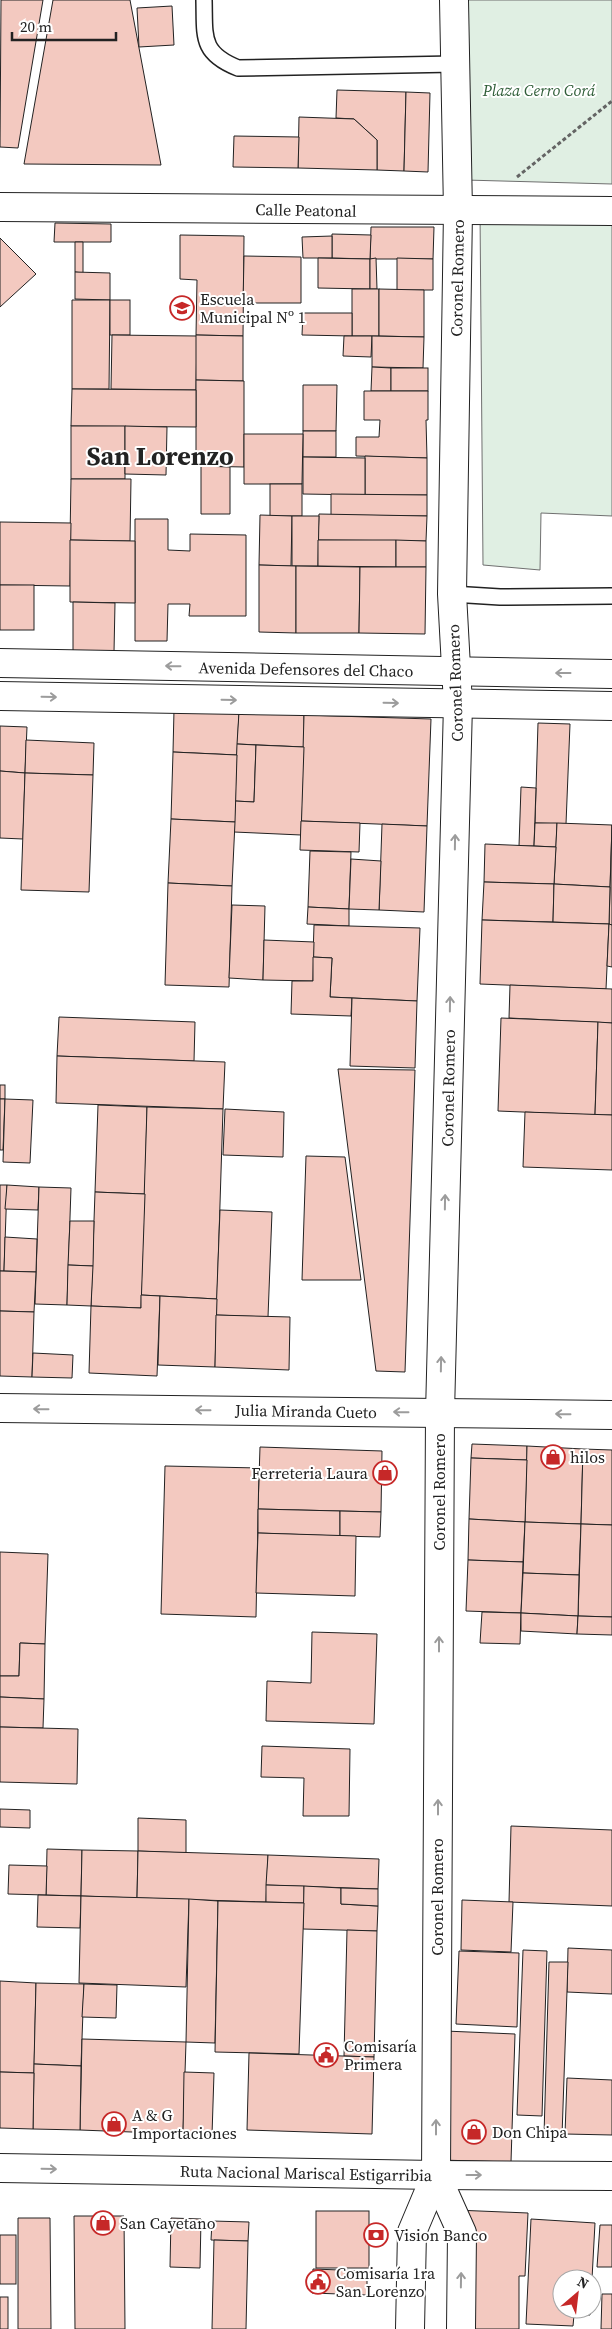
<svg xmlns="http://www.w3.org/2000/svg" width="612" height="2329" font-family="'Source Serif 4',serif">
	<rect width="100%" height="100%" fill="#fff"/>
	<g fill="#e0efe3" stroke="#6f6f6f">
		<polygon points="466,0 612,0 612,184 465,180"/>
		<polygon points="480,211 612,211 612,516 541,513 540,570 483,565"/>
	</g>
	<g fill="#f3c9c0" stroke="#222">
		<polygon points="1,0 43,0 18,148 0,147"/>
		<polygon points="53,0 130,0 161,165 24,164"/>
		<polygon points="172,6 174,45 139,47 137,8"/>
		<polygon points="337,90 406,92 404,171 377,170 377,140 354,119 336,118"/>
		<polygon points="406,92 430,93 428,172 404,171"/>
		<polygon points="299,117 354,119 377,140 377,170 298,168"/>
		<polygon points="234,136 299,137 298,168 233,167"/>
		<polygon points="55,223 111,224 111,242 54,242"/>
		<polygon points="371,227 434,227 433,259 370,259"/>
		<polygon points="332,234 371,235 370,259 332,258"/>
		<polygon points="180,235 244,236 243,336 196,335 197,280 180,279"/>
		<polygon points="332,236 332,258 303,258 302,237"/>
		<polygon points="0,238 36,274 0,307"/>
		<polygon points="75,242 83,242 83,273 75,272"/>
		<polygon points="244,256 301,257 301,303 243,303"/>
		<polygon points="318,258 370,259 370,289 318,288"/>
		<polygon points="376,258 377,289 370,289 370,259"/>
		<polygon points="397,258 433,259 433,290 397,290"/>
		<polygon points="75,272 110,273 110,300 75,299"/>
		<rect x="352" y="289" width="27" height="47"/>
		<polygon points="379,289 424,290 424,337 379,336"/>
		<polygon points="72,300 110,300 109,389 72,389"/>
		<rect x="110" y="300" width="20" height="35"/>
		<polygon points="303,313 352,313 352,336 302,335"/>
		<polygon points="112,335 197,336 196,390 111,389"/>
		<polygon points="196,335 243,336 243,381 196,380"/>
		<polygon points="344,336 372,336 371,357 343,356"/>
		<polygon points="372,336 424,337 423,368 372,367"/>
		<polygon points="372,367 391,368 391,391 371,391"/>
		<rect x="391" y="368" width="37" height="23"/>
		<polygon points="196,380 244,381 244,467 196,466"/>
		<polygon points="303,385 337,385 336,431 303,431"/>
		<polygon points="72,389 196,390 196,427 71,426"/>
		<polygon points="364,391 428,391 428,420 426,420 427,458 356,456 356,437 379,437 380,420 364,420"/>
		<rect x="71" y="426" width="54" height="53"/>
		<polygon points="125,426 167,427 166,475 125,474"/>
		<rect x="303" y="431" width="33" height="26"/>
		<polygon points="244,434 303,434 302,484 244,484"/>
		<polygon points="365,456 427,458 427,495 365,495"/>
		<polygon points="303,457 365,458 365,495 303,494"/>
		<polygon points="201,466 230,467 230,514 201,514"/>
		<polygon points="71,479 131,479 130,541 70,540"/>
		<rect x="270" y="484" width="32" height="32"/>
		<polygon points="331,494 427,495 427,516 331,515"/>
		<polygon points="319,514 427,516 426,541 318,540"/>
		<polygon points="260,515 292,516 291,566 259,565"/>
		<polygon points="292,516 319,516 318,566 292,566"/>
		<polygon points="135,519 168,519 168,550 190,551 190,534 246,535 246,616 189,616 190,604 168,604 167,641 135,641"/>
		<polygon points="0,522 71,523 70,586 0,585"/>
		<polygon points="70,540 135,541 135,603 70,602"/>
		<polygon points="318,540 396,540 396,567 318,566"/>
		<polygon points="396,540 426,541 426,567 396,567"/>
		<polygon points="259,565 296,566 296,633 259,632"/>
		<polygon points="296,566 360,567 359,633 296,633"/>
		<polygon points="360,567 426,567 425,634 359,633"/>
		<rect x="0" y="585" width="34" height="45"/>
		<polygon points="73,602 115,603 114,652 73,651"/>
		<polygon points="174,710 239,712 237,755 173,752"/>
		<polygon points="239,712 304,715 304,747 237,744"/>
		<polygon points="304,715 431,719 427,826 301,821"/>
		<polygon points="538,723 570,724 566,824 535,823"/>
		<polygon points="0,726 27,727 25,773 0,771"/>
		<polygon points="26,740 94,743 93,775 25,773"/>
		<polygon points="237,744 256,745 254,802 235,801"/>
		<polygon points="256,745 304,747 301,835 234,832 235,801 254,802"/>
		<polygon points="173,752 237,755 235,822 171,819"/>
		<polygon points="0,771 25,773 23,839 0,838"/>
		<polygon points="25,773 93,775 89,892 21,890"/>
		<polygon points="521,787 536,788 534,846 519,846"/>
		<polygon points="171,819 235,822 232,886 168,883"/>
		<polygon points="301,821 360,823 359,852 300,850"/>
		<polygon points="535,823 557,823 556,847 534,846"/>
		<polygon points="557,823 612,825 610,887 554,884"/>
		<polygon points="382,824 427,826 424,912 379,910"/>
		<polygon points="612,825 612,925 609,924"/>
		<polygon points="485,844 556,847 554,884 484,882"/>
		<polygon points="310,851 351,852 349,909 308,907"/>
		<polygon points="351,859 381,861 379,910 349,909"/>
		<polygon points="484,882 554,884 553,922 482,920"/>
		<polygon points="168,883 232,886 229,987 165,985"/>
		<polygon points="554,884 610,887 609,924 553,922"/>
		<polygon points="232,905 265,906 263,980 229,978"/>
		<polygon points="308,907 349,909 349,926 307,924"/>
		<polygon points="482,920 609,924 606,989 480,984"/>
		<polygon points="609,924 612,925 612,967 607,966"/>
		<polygon points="314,925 420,928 417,1001 330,997 332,958 313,957"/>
		<polygon points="264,940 314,942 313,981 263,980"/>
		<polygon points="313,957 332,958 330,997 352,998 351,1016 291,1014 292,981 313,981"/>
		<polygon points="510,985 612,989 612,1023 509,1018"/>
		<polygon points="352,998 417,1001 415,1068 350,1066"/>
		<polygon points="59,1017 195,1022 194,1061 57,1056"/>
		<polygon points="501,1018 598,1022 595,1115 498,1111"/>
		<polygon points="598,1022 612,1023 612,1115 595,1115"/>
		<polygon points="57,1056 225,1062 223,1109 56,1103"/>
		<polygon points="338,1069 415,1070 405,1372 376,1371"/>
		<rect x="0" y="1085" width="5" height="14"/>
		<polygon points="0,1099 5,1099 3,1150 0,1150"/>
		<polygon points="5,1099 33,1100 30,1163 3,1162"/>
		<polygon points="98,1105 147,1107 145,1194 95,1192"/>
		<polygon points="147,1107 223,1109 217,1299 141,1295"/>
		<polygon points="225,1109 284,1112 283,1157 223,1155"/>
		<polygon points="525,1112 612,1115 612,1170 523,1167"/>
		<polygon points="306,1156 345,1157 361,1280 302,1280"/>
		<polygon points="0,1185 7,1185 4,1271 0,1271"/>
		<polygon points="7,1185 39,1187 38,1210 5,1209"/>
		<polygon points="39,1187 71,1188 67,1305 35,1304"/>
		<polygon points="95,1192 145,1194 141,1308 91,1306"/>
		<polygon points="220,1210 272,1212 268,1317 216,1315"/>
		<polygon points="70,1221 94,1221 93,1266 68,1265"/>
		<polygon points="5,1237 37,1239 36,1272 4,1271"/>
		<polygon points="68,1265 93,1266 91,1306 67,1305"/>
		<polygon points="0,1271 36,1272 34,1312 0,1311"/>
		<polygon points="141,1295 160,1296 157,1376 89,1373 91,1306 141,1308"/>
		<polygon points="160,1296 217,1299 215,1367 158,1365"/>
		<polygon points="0,1311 34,1312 32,1377 0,1376"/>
		<polygon points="216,1315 290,1317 289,1370 215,1367"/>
		<polygon points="33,1353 73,1355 72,1378 32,1377"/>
		<polygon points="472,1444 527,1446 527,1460 471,1458"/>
		<polygon points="527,1446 583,1449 581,1524 525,1522"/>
		<polygon points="260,1447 382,1451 381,1512 258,1509"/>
		<polygon points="583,1449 612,1450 612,1525 581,1524"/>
		<polygon points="471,1458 527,1460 525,1522 469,1519"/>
		<polygon points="165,1466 259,1468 256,1617 161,1614"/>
		<polygon points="258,1509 340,1511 340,1536 258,1533"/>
		<polygon points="340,1511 381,1512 380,1537 340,1536"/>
		<polygon points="469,1519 525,1522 523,1562 468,1560"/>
		<polygon points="525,1522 581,1524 579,1575 523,1573"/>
		<polygon points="581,1524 612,1525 612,1617 578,1616"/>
		<polygon points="258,1533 356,1536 355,1596 256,1593"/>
		<polygon points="0,1552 48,1554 45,1644 20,1643 19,1676 0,1676"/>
		<polygon points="468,1560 523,1562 521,1613 466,1611"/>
		<polygon points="523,1573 579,1575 578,1616 521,1613"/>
		<polygon points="482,1612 521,1613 520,1644 480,1643"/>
		<polygon points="521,1613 578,1616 577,1634 521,1631"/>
		<polygon points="578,1616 612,1617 612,1635 577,1634"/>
		<polygon points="312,1632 377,1634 374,1724 266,1721 267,1681 311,1683"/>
		<polygon points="20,1643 45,1644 44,1699 0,1697 0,1676 19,1676"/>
		<polygon points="0,1697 44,1699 43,1728 0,1727"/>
		<polygon points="0,1727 78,1729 77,1784 0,1782"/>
		<polygon points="262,1746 350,1749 349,1816 303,1816 304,1778 261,1777"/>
		<polygon points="0,1809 30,1810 30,1828 0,1827"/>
		<polygon points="138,1818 186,1820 186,1853 138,1851"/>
		<polygon points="511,1826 612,1830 612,1906 509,1902"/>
		<polygon points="47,1849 82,1850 81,1896 46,1895"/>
		<polygon points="82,1850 138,1851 137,1898 81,1896"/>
		<polygon points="138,1851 268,1855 266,1902 137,1898"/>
		<polygon points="268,1855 379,1859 378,1889 266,1885"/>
		<polygon points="9,1865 47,1866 46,1895 8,1894"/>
		<polygon points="266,1885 304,1886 304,1903 266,1902"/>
		<polygon points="304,1886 341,1888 341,1904 378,1906 377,1931 303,1929"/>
		<polygon points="341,1888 378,1889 378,1906 341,1904"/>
		<polygon points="38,1895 81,1896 80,1928 37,1927"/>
		<polygon points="81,1896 189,1899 186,1987 79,1983"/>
		<polygon points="189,1899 218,1901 215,2043 186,2042"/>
		<polygon points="462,1900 513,1902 511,1952 461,1950"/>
		<polygon points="218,1901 304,1903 299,2054 215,2052"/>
		<polygon points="347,1930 377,1931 374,2057 344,2056"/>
		<polygon points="568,1948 612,1950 612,1994 567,1992"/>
		<polygon points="523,1950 547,1951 542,2116 517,2115"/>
		<polygon points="459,1951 519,1953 517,2027 456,2024"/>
		<polygon points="549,1962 568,1962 562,2136 544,2135"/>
		<polygon points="0,1981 36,1983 34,2073 0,2072"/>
		<polygon points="36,1983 84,1984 81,2066 34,2064"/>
		<polygon points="84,1984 117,1985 116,2018 82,2017"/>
		<polygon points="445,2031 515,2034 511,2162 440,2160"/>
		<polygon points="82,2039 186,2042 183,2134 80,2130"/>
		<polygon points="249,2053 374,2057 372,2134 247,2130"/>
		<polygon points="34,2064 81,2066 80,2130 33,2129"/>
		<polygon points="0,2072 34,2073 33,2129 0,2128"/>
		<polygon points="184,2072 214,2073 212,2135 183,2134"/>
		<polygon points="567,2078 612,2080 612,2135 565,2134"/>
		<polygon points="455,2210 528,2213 525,2276 519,2276 519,2329 455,2329"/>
		<rect x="316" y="2211" width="53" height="57"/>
		<polygon points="74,2216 124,2216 125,2329 75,2329"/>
		<polygon points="18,2218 50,2218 51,2329 18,2329"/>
		<polygon points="171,2218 201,2219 200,2268 170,2267"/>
		<polygon points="531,2219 595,2223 592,2279 562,2279 562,2309 590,2309 590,2315 574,2315 573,2326 526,2324"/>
		<polygon points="212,2221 249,2222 248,2241 211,2240"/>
		<polygon points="600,2225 612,2225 612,2267 597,2267"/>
		<rect x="0" y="2235" width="16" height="49"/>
		<polygon points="214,2240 248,2241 246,2329 212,2329"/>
		<polygon points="313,2269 367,2271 367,2295 312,2293"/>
		<polygon points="602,2294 612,2294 612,2329 601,2329"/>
		<rect x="0" y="2297" width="8" height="32"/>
	</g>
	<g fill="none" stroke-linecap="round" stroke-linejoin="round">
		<g stroke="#222" stroke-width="18">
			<g id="lane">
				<path d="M204,0C205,36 200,53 238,68L455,64"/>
				<polyline points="452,594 500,597 612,596"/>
			</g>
		</g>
		<g stroke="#222" stroke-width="30">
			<g id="street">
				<polyline points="0,207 612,211"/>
				<polyline points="436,2175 462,2233 461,2329"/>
				<polyline points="410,2329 412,2232 436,2175 440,1413 458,704 452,594 458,211 454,0"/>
			</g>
		</g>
		<g stroke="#222" stroke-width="30">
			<g id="secondary">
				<polyline points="0,663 612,674"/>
				<polyline points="0,696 612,706"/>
			</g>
		</g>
		<g stroke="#222" stroke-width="30">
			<g id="highway">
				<polyline points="0,1408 612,1415"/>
				<polyline points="0,2168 436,2175 612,2176"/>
			</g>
		</g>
		<polyline stroke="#646464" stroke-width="3" stroke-dasharray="4 2.5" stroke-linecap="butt" points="517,177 612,101"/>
		<use href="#lane" stroke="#fff" stroke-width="15"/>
		<use href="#street" stroke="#fff" stroke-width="28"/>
		<use href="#secondary" stroke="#fff" stroke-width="28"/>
		<use href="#highway" stroke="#fff" stroke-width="28"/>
	</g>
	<defs><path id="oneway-shaft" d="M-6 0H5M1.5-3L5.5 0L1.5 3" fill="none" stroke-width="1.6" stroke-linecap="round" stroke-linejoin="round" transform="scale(1.25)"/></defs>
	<g stroke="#9c9c9c">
		<use href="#oneway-shaft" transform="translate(173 666) rotate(-179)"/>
		<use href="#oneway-shaft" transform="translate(563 673) rotate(-180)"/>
		<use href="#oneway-shaft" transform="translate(49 697) rotate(1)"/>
		<use href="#oneway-shaft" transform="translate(229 700) rotate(1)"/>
		<use href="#oneway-shaft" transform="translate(391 703) rotate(1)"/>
		<use href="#oneway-shaft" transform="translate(455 842) rotate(-89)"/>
		<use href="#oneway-shaft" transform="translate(450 1004) rotate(-89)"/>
		<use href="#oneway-shaft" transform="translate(445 1202) rotate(-89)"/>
		<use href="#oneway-shaft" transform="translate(441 1364) rotate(-89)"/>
		<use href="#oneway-shaft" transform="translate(41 1409) rotate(-179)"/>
		<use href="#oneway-shaft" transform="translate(203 1410) rotate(-179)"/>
		<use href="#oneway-shaft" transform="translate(401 1412) rotate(-179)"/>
		<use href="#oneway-shaft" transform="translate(563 1414) rotate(-179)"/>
		<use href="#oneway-shaft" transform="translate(439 1644) rotate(-90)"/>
		<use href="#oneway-shaft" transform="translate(438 1807) rotate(-90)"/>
		<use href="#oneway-shaft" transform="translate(436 2127) rotate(-90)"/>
		<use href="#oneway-shaft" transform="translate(49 2169) rotate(1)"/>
		<use href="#oneway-shaft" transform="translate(474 2175)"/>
		<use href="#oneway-shaft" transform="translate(461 2280) rotate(-89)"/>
	</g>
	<defs>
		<g id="school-ring" transform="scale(1.25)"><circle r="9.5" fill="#fff" stroke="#c62828" stroke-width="1.5"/><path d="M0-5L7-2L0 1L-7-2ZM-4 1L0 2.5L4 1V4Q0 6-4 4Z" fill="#c62828"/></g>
		<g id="shop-ring" transform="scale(1.25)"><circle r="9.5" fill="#fff" stroke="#c62828" stroke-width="1.5"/><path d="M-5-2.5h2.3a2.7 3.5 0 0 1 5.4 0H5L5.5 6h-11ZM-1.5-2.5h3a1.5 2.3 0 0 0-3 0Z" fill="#c62828"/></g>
		<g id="civic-ring" transform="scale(1.25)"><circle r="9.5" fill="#fff" stroke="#c62828" stroke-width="1.5"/><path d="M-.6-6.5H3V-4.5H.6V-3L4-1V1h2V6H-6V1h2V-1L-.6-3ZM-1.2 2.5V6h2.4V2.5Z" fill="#c62828"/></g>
		<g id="bank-ring" transform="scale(1.25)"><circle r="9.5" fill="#fff" stroke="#c62828" stroke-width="1.5"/><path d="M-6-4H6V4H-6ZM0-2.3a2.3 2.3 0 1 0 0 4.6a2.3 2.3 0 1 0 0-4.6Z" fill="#c62828"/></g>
	</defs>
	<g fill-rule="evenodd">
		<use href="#school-ring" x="182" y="308"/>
		<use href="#shop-ring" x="553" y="1457"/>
		<use href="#shop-ring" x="385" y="1473"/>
		<use href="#civic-ring" x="326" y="2055"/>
		<use href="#shop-ring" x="114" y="2124"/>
		<use href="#shop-ring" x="474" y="2132"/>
		<use href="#shop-ring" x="103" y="2223"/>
		<use href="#bank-ring" x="376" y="2235"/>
		<use href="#civic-ring" x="318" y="2282"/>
	</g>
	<g text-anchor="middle" stroke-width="4" stroke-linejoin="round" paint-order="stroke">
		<g font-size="16" font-style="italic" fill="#2f5e38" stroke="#fff">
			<text x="539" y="96">Plaza Cerro Corá</text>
		</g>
		<g font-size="16" fill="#222" stroke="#fff">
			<text transform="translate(306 210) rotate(1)" y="6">Calle Peatonal</text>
			<text transform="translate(457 278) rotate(-89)" y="6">Coronel Romero</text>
			<text transform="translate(306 669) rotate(1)" y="6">Avenida Defensores del Chaco</text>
			<text transform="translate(455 683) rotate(-92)" y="6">Coronel Romero</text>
			<text transform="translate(448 1088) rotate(-89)" y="6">Coronel Romero</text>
			<text transform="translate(306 1411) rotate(1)" y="6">Julia Miranda Cueto</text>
			<text transform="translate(439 1492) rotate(-90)" y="6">Coronel Romero</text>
			<text transform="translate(437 1897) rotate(-90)" y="6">Coronel Romero</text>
			<text transform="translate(306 2173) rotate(1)" y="6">Ruta Nacional Mariscal Estigarribia</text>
		</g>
		<g font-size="16" fill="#222" stroke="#fff" text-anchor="start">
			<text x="200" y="305">Escuela<tspan x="200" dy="18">Municipal Nº 1</tspan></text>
			<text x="570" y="1463">hilos</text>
			<text x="368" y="1479" text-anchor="end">Ferreteria Laura</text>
			<text x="344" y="2052">Comisaría<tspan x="344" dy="18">Primera</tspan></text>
			<text x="132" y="2121">A &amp; G<tspan x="132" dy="18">Importaciones</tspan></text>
			<text x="492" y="2138">Don Chipa</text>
			<text x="120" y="2229">San Cayetano</text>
			<text x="394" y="2241">Vision Banco</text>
			<text x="336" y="2279">Comisaría 1ra<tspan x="336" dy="18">San Lorenzo</tspan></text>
		</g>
		<g font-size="26" font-weight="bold" fill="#222" stroke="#fff">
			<text x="160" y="465">San Lorenzo</text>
		</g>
	</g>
	<g transform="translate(577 2294) rotate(28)"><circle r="24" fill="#ffffff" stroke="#a7a7a7"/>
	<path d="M0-4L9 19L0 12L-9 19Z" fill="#c62828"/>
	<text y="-8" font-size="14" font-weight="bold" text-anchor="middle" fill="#222222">N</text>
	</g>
	<path d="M12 32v8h104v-8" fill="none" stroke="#222222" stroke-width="2.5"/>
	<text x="20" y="32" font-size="15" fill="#222222" stroke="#ffffff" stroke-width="4" paint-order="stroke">20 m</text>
</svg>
